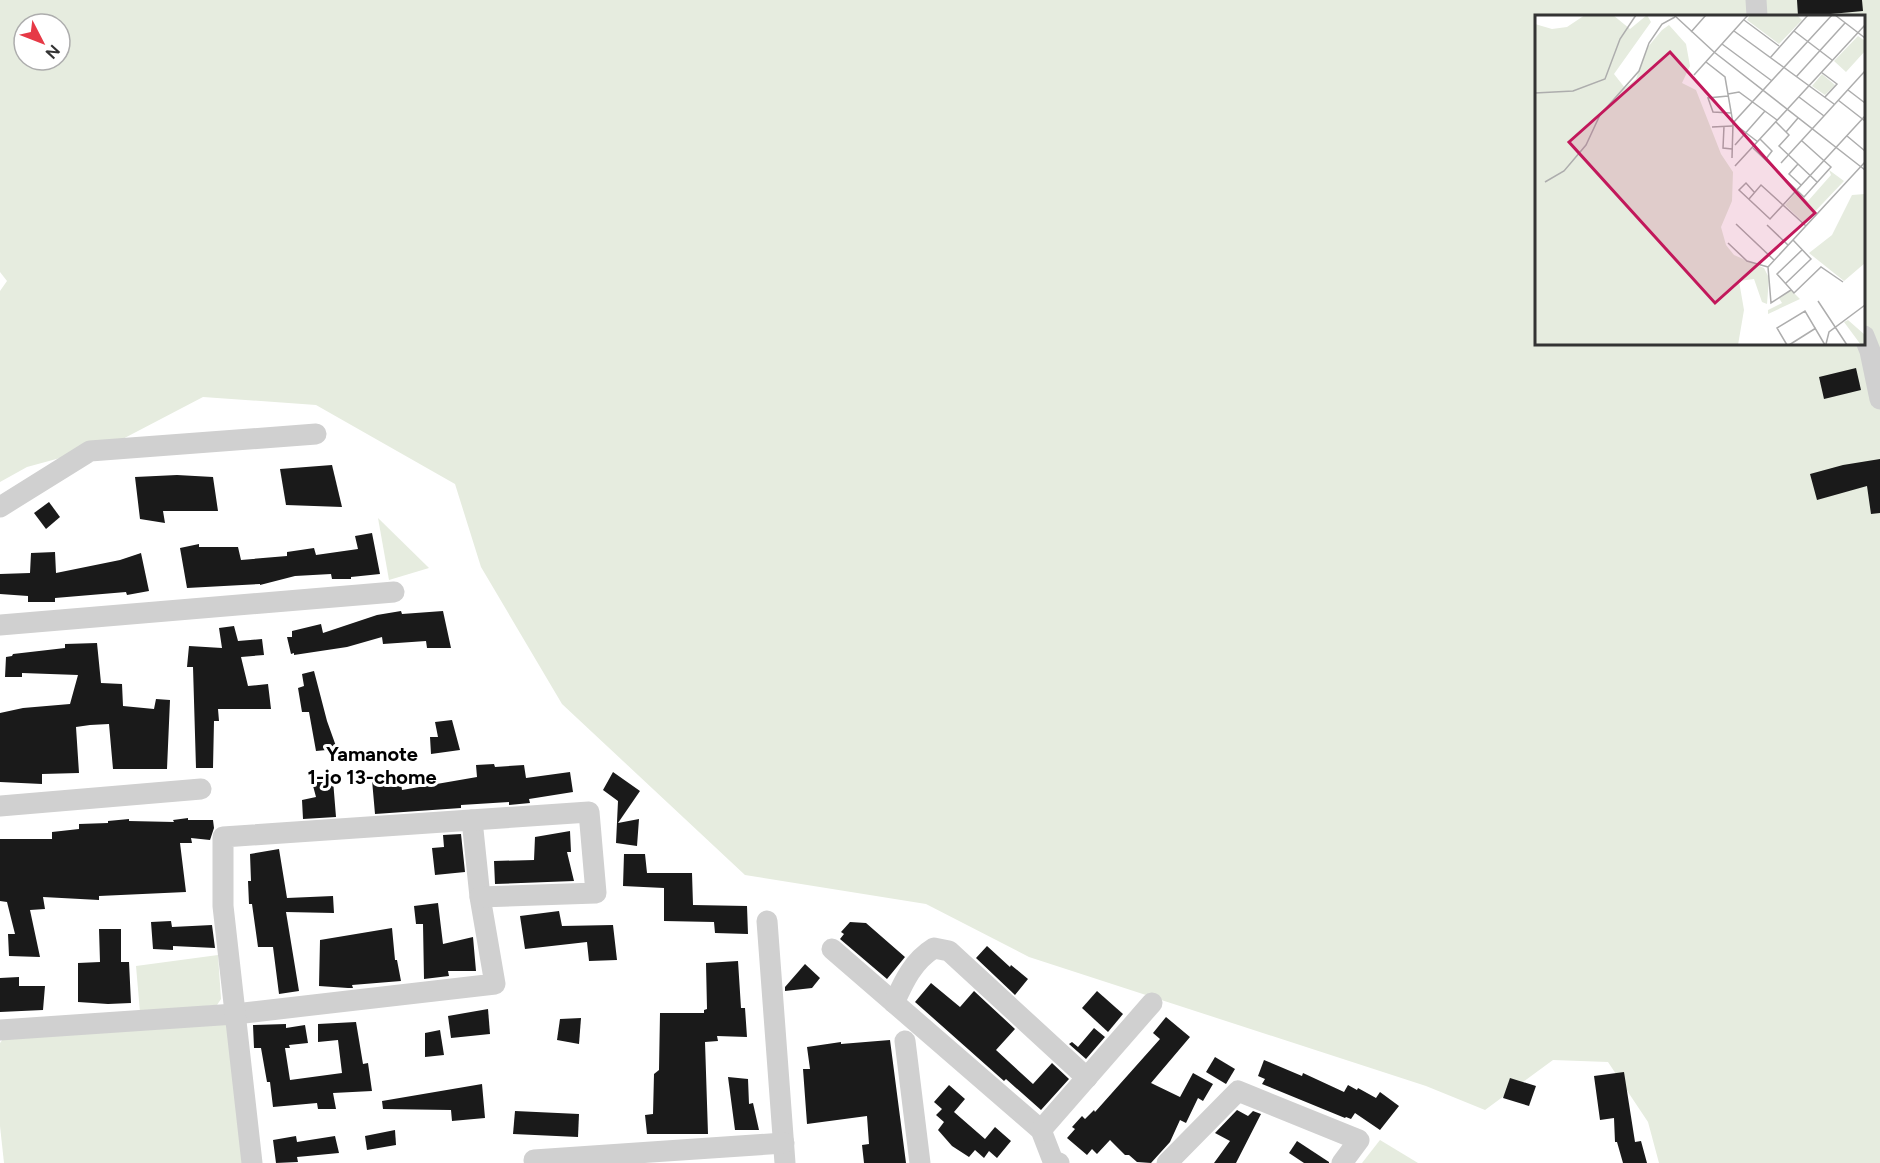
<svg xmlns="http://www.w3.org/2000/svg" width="1880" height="1163" font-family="Figtree,sans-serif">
	<rect width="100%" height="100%" fill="#fff"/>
	<g fill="#e6ecdf" fill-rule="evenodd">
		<path d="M0,0H1880V1163H1659L1648,1122L1608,1062L1553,1060L1485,1110L1426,1086L1029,957L926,904L745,875L562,704L481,567L455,484L316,405L203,397L115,443L27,467L0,482V291L7,281L0,272ZM1536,16H1864V344H1536ZM24,24H60V60H24Z"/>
		<polygon points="378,518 429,568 389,580"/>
		<polygon points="218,955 221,999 217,1005 140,1012 136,966"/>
		<polygon points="228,1021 245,1163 4,1163 0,1126 0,1043 3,1039"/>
		<polygon points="1380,1140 1418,1163 1362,1163"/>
	</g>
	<g fill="#1a1a1a">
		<polygon points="1797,0 1862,0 1863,11 1820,15 1821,16 1798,16"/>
		<polygon points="1856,368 1861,390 1824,399 1819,377"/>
		<polygon points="1880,459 1880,513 1871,514 1867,486 1817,500 1810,474 1843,465"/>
		<polygon points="332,465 342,507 286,505 280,469"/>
		<polygon points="177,475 213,477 218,511 163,511 165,523 140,519 135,477"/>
		<polygon points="49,502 60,517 46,529 34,513"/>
		<polygon points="372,533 380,574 351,577 351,579 332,579 331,574 295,576 260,585 260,584 187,588 180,548 199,544 199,547 238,547 241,560 287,556 287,552 314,548 316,555 358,549 355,536"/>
		<polygon points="55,552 56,573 120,560 141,553 149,591 127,595 126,592 55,598 55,602 28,602 28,596 0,594 0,574 30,573 31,553"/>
		<polygon points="401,611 402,614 443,611 451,648 427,648 426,641 383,644 382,637 347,647 294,655 294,653 291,654 287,637 292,637 292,631 321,624 323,633 377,615"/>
		<polygon points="234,626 238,641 262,639 264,655 241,657 248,686 268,684 271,709 218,709 219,721 214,721 213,768 196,768 193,667 187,667 189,646 222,648 219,628"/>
		<polygon points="97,643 101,683 122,684 123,706 154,709 156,699 170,700 167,769 113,769 109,724 90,725 76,727 79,773 42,774 42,784 0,782 0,713 23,708 70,704 78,675 22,673 22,677 5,677 6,657 12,656 13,654 65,648 65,644"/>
		<polygon points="314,671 327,721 337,749 316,751 309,712 302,712 298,688 304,686 302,674"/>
		<polygon points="452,720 460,750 431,754 430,737 438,737 435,722"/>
		<polygon points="494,764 495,767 524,765 526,778 570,772 573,792 529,799 530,803 509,805 509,802 461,805 461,808 375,814 372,780 400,776 402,790 477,777 476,765"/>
		<polygon points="613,772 640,791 618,823 639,819 637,846 616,843 618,801 603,790"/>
		<polygon points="333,780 336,817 303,819 302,800 316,797 312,782"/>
		<polygon points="188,818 188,820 213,820 214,828 210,840 191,838 192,843 180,843 186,892 99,896 99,900 43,897 45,909 30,910 40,957 9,956 8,934 15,934 7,902 0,901 0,839 52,839 52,832 79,829 79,824 108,823 108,821 129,819 129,821 174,822 173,820"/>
		<polygon points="570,831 571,852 567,852 574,881 495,884 494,861 534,860 535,837"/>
		<polygon points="461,834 465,872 435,875 432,848 444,847 443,835"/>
		<polygon points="279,849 287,898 333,896 334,913 286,912 299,991 279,994 273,947 258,947 252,904 249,904 248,881 251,881 250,854"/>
		<polygon points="624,854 645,854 647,873 692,873 693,905 747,906 748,934 715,933 714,922 664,921 664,888 623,886"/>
		<polygon points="438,903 443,944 473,937 476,971 448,971 449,976 424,979 423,924 416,924 414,906"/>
		<polygon points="559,911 562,926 613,925 617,960 589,961 587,942 525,949 520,916"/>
		<polygon points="171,921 172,927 212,925 215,948 173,946 173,950 153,949 151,922"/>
		<polygon points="850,922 866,923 905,957 887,979 840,939 844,934 841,932"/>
		<polygon points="392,928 395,960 397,960 401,981 352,985 353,988 348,988 319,986 320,940"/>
		<polygon points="99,929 121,929 121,962 129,962 131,1003 108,1004 78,1002 78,963 100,962"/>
		<polygon points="987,946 1010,967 1011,965 1028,979 1015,995 976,958"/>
		<polygon points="738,961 741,1008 745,1008 747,1037 717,1036 718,1041 705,1042 708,1134 647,1134 645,1115 653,1114 654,1074 659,1070 660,1013 704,1013 704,1010 707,1009 706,963"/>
		<polygon points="805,964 820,978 812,988 785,991 785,987"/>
		<polygon points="19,977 19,986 45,986 43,1010 0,1012 0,978"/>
		<polygon points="931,983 960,1007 974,991 1015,1029 996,1050 1033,1084 1052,1063 1069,1079 1041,1110 1006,1079 1004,1081 915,1002"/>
		<polygon points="1097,991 1123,1014 1108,1032 1082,1008"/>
		<polygon points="488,1009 490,1034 451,1038 448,1016"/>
		<polygon points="1166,1017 1190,1037 1151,1083 1180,1097 1193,1073 1213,1084 1203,1101 1198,1098 1186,1123 1180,1120 1170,1142 1151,1163 1137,1162 1129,1155 1125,1155 1110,1140 1097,1154 1092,1149 1087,1155 1067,1138 1075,1129 1072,1127 1082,1116 1085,1119 1094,1110 1095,1112 1160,1039 1153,1033"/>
		<polygon points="581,1018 579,1044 557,1040 560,1019"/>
		<polygon points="356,1022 363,1064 368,1063 372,1091 333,1093 336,1109 318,1109 317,1103 273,1107 270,1082 267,1082 261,1048 254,1048 253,1025 286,1024 286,1028 305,1025 308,1043 289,1045 290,1048 285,1048 290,1080 342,1073 338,1040 318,1042 318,1024"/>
		<polygon points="1094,1028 1105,1037 1086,1059 1069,1044 1072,1042 1078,1047"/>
		<polygon points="440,1030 444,1055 425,1057 425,1033"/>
		<polygon points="890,1040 906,1163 864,1163 862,1145 869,1144 867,1116 807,1124 803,1069 810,1069 807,1047 841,1042 841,1044"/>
		<polygon points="1215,1057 1235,1069 1226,1084 1206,1072"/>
		<polygon points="1264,1060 1302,1076 1303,1073 1344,1092 1348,1085 1357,1090 1358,1088 1376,1098 1380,1092 1399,1106 1380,1130 1355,1113 1351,1119 1346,1117 1345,1118 1262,1084 1265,1079 1258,1076"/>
		<polygon points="1624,1072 1635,1142 1641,1141 1647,1163 1623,1163 1617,1142 1615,1142 1614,1118 1600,1120 1594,1076"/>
		<polygon points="728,1077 748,1079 749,1104 753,1103 759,1130 735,1130"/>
		<polygon points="1510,1078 1536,1086 1529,1106 1503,1098"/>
		<polygon points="482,1084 485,1118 452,1121 451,1110 383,1109 382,1101"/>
		<polygon points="949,1085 965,1099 954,1112 985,1139 995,1127 1011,1141 997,1158 989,1151 984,1158 975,1150 969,1157 952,1146 938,1130 944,1122 936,1115 942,1109 934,1102"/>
		<polygon points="1237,1110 1248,1116 1253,1111 1261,1114 1236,1163 1214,1163 1230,1141 1215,1133"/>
		<polygon points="515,1111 579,1114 578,1137 513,1134"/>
		<polygon points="395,1130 396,1145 367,1150 365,1136"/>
		<polygon points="296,1136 297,1142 335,1136 339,1153 297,1157 298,1162 276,1163 273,1140"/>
		<polygon points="1297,1141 1329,1162 1329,1163 1304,1163 1289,1153"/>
	</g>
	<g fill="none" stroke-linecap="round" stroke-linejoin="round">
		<g stroke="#d0d0d0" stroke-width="21">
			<polyline points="1756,0 1757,16"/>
			<polyline points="1864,336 1870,351 1880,399"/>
			<polyline points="0,507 90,451 316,434"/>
			<polyline points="0,625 394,592"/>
			<polyline points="0,806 201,789"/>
			<polyline points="767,921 785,1163"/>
			<polyline points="832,949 1041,1130 1053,1161 1059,1163"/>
			<path d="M894,1003C904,981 913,961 934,948L949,951L1087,1078"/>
			<polyline points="0,1030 235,1014 495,984 480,897 472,820"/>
			<polyline points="905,1041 920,1163"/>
			<polyline points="1041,1130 1152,1003"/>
			<polyline points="534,1160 784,1143"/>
			<polyline points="252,1163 223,906 223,837 589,812 596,893 480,897"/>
			<polyline points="1167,1163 1238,1091 1359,1140 1342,1163"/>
		</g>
	</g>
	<g text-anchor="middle" stroke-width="6" stroke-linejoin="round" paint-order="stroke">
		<g font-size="20" font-weight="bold" fill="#000" stroke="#fff">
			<text x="372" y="761">Yamanote<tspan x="372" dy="23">1-jo 13-chome</tspan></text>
		</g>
	</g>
	<g transform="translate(1535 15)">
		<rect width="330" height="330" fill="#fff"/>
		<path d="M50,0H78L95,14L112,0L116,7L79,59L90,73L101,64L112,33L127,15L134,10L151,29L155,51L147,68L161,75L186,139L198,157L197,186L186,212L191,230L199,240L229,253L234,263L232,289L227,287L219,264L204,266L209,295L203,330H0V9L17,14L32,12ZM215,0H262L267,5L244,29L212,5ZM323,21L330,26V36L311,57L299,46ZM287,59L300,70L290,80L277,71ZM294,155L309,166L269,208L250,190L262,176L273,186L296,160ZM330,179V248L309,266L274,238L297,220L317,180ZM256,275L265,284L233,299V295L247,288L244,283ZM313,305L330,320V330H326L309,307Z" fill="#e6ecdf"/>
		<path fill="none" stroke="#adadad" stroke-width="1.5" d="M139,0L179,37L330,155M300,0L330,23M209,5L244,31M199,16L299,89M259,16L297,45M156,17L171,0M187,29L237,66M235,43L273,0M171,47L190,62L198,108L197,143M286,57L302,69L290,82M159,60L213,0M261,62L310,8M313,75L330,88M0,78L38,76L70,64L85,24L101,0M193,79L204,77L242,105M193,81L173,83L178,97L196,98M264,82L289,101M303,85L330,106M241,107L254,120L244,131L282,167M189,111L188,133L197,134M177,112L197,111M251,117L263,103M312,121L330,136M225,124L237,136L230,145M223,127L198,108L297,0M200,130L230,96M218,133L239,153M246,148L330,56M263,149L254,159L266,170M200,151L330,10M250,164L269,182L296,152L267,126M10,167L29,156L51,130L65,100L104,56L114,28L127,9L140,2M220,178L211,168L204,175L235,204L330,101M214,184L226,170L271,211M201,209L239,245M232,210L253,230M193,228L212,246L233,252M267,235L242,259L259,278L286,252L308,267M251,268L276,244L258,225M256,275L236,288L233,252L330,147M283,286L312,330M291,329L294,317L330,290M252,330L242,313L270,296L290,330M254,330L281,313"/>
		<path fill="#c2185b" fill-opacity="0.15" stroke="#c2185b" stroke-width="3" d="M135,37L280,198L180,288L34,127Z"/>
		<rect width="330" height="330" fill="none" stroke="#333" stroke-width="3"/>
	</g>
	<g transform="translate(42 42) rotate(132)"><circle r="28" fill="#ffffff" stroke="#adadad" stroke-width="1.5"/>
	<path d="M0-4.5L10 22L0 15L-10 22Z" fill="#e63946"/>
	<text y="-9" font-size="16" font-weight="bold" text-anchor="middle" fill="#333333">N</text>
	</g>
</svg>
